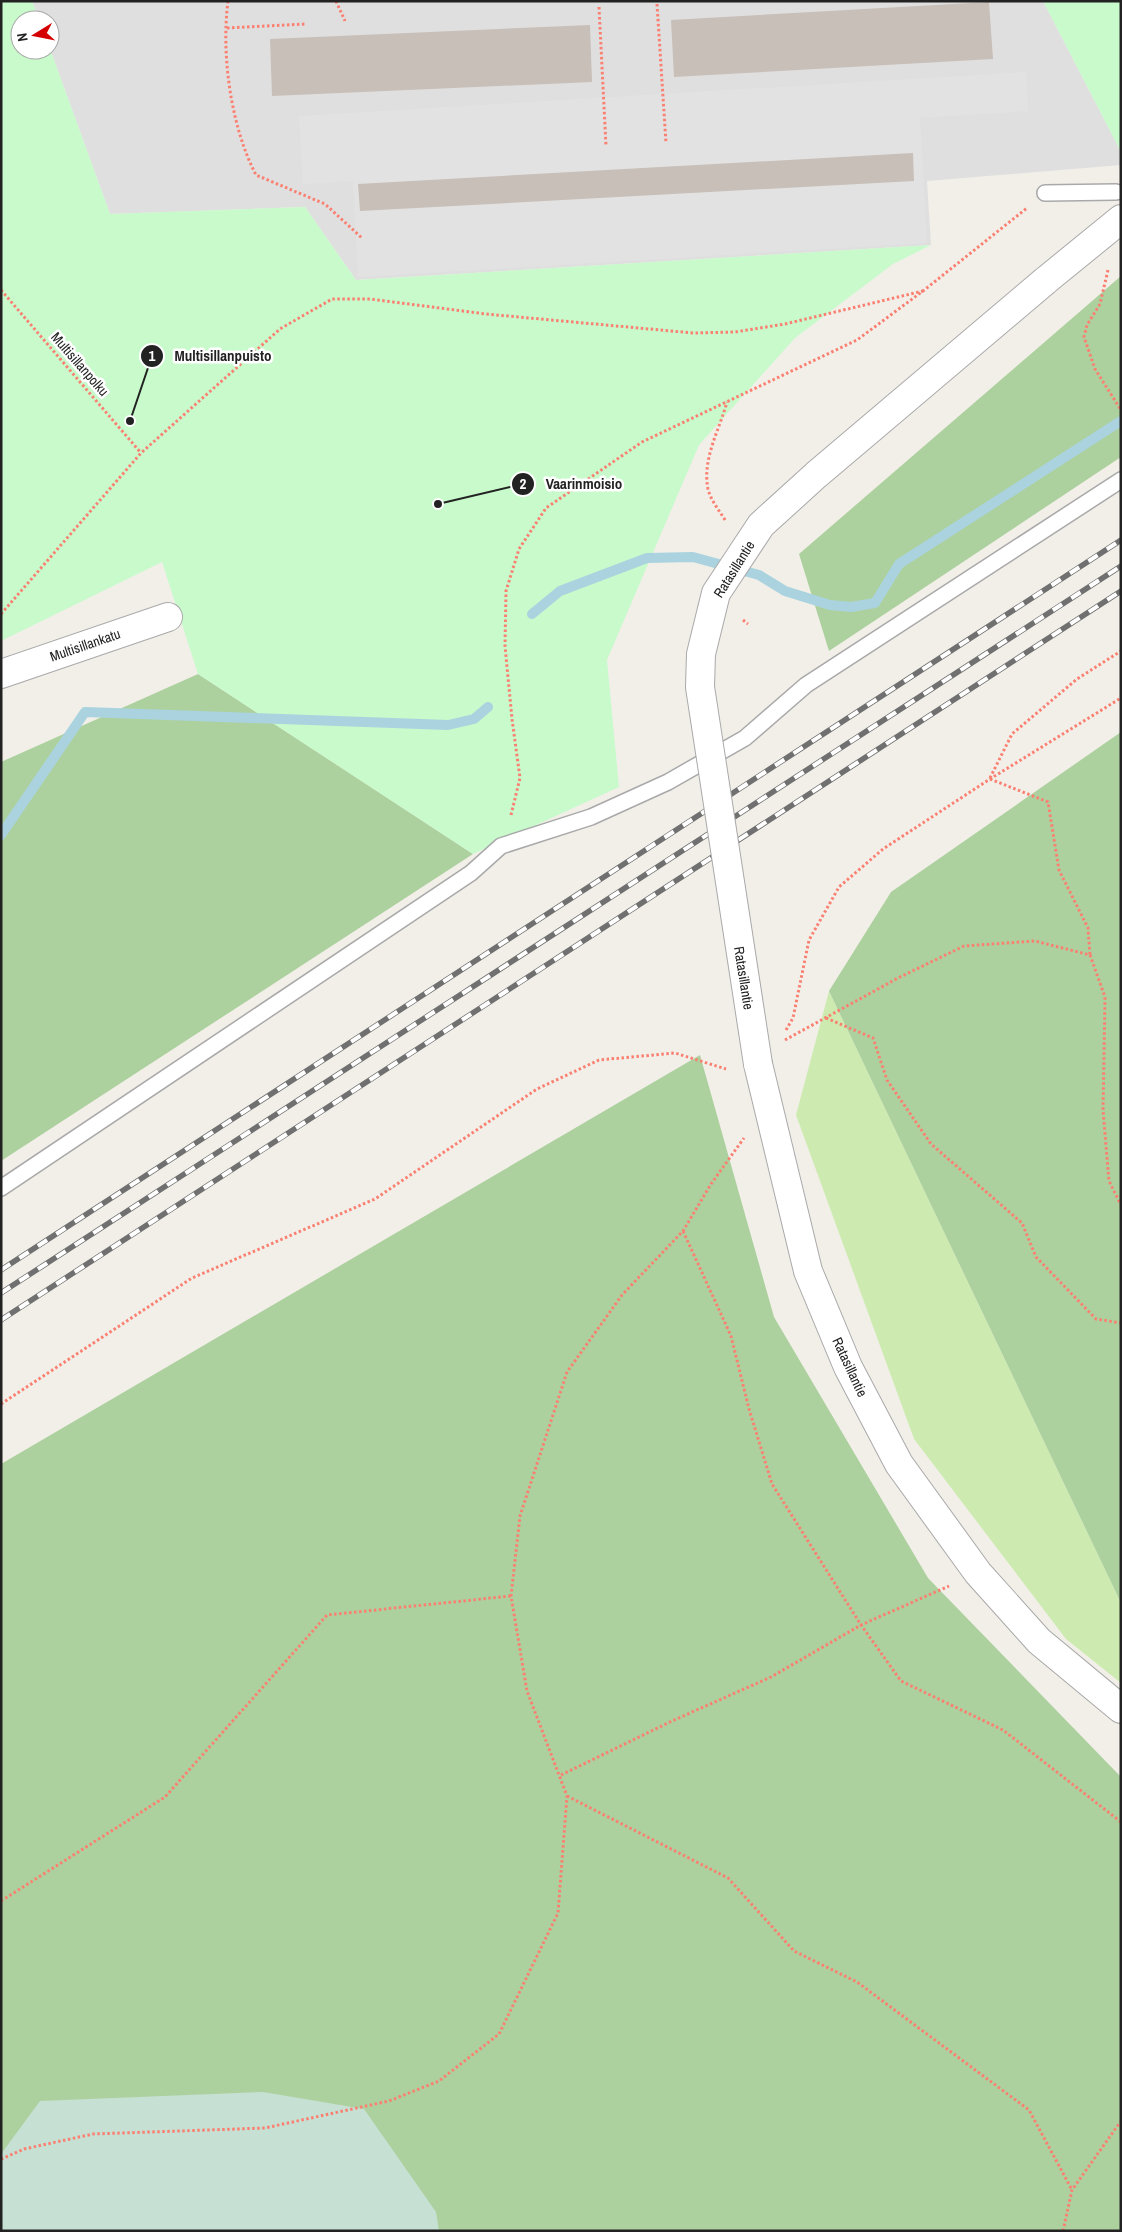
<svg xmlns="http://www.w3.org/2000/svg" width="1122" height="2232" font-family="'Archivo Narrow',sans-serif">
	<rect width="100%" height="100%" fill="#f2efe9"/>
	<polygon fill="#e0dfdf" points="32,1 1043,1 1121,152 1121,165 927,181 931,245 356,280 305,207 110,214 50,49 50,20 39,20"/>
	<polygon fill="#cdebb0" points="829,991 1121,1603 1121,1683 1066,1639 914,1439 796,1115"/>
	<g fill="#add19e">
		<polygon points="1121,276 1121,457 829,651 799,554"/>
		<polygon points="198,674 473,854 1,1161 1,762"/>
		<polygon points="1121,732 1121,1603 829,991 891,892"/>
		<polygon points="700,1055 774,1317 928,1578 1121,1777 1121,2231 1,2231 1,1464"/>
	</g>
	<polygon fill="#c6e0d4" points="263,2092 364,2109 436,2212 439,2231 1,2231 1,2154 40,2101"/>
	<g fill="#c8facc">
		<polygon points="1,1 32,1 39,20 20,20 20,50 50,49 110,214 305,207 356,280 931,245 893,264 795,338 699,445 607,660 619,787 473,854 198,674 162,562 1,641"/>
		<polygon points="1043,1 1121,1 1121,152"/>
	</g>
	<polygon fill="#e2e2e2" points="1026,72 1028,111 920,118 927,243 358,277 353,181 303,184 299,116"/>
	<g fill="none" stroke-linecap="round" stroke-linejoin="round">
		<g stroke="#aad3df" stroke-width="10">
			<polyline points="532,614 560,591 647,558 693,557 759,575 785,591 830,605 851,607 875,603 899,564 1121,421"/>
			<polyline points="1,835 85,712 448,725 474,719 488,707"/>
		</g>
	</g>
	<g fill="#c7bfb8">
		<polygon points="989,2 993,59 674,77 671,20"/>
		<polygon points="590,25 592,82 272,96 270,39"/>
		<polygon points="913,153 914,181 360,211 358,184"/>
	</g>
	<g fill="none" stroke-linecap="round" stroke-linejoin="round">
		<g stroke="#a9a9a9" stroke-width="18">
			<g id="service">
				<polyline points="1045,193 1116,192"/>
				<polyline points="1,1188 471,873 501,846 591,817 668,782 745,738 806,685 1121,480"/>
			</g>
		</g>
		<g stroke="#a9a9a9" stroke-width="30">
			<g id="minor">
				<polyline points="1045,281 1121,219"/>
				<polyline points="1,674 168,617"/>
				<polyline points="758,1064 808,1271 848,1367 899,1464 978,1573 1039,1641 1121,1709"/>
			</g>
		</g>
		<g stroke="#fa8072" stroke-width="3" stroke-dasharray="2.5 2.5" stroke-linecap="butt">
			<path d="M228,1C221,55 231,127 256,175L325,204L362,238"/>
			<polyline points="336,1 345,21"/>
			<polyline points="657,4 666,143"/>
			<polyline points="599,7 606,146"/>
			<polyline points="227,28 306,24"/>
			<polyline points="1108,270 1100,304 1087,325 1084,337 1095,369 1121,410"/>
			<polyline points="1,290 141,453"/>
			<path d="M725,520C719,510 711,501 708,489C702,459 719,431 727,402"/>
			<polyline points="1,614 141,453 280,329 332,299 370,299 486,314 693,333 735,332 785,324 923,291"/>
			<polyline points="743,620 748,624"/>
			<polyline points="990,778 1012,734 1077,679 1121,651"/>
			<polyline points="990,779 1048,802 1059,870 1088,928 1090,955"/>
			<polyline points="511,815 520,778 512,719 505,646 506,591 519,549 546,508 642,442 857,340 923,291 1027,208"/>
			<polyline points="826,1018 873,1038 887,1080 931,1144 1022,1223 1036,1257 1096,1319 1121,1323"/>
			<polyline points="786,1030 793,1018 809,940 839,887 883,849 990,779 1121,698"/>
			<polyline points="785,1040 898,978 964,946 1035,941 1090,955 1105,997 1103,1110 1109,1181 1121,1205"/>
			<polyline points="683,1231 731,1336 749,1409 772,1484 861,1625 901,1681 1003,1730 1121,1822"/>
			<polyline points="1,1404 192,1278 375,1199 537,1089 599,1060 675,1053 726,1069"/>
			<polyline points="561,1775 672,1721 771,1677 861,1625 949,1586"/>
			<polyline points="567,1796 728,1878 794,1951 857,1982 1029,2110 1072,2190"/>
			<polyline points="1,1901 165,1797 327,1615 511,1596"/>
			<polyline points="1,2159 24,2149 93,2134 265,2128 389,2101 439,2081 499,2034 558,1913 567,1796 527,1691 511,1596 520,1516 567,1372 622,1295 683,1231 711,1184 744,1138"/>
			<polyline points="1063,2231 1072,2190 1121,2121"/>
		</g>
		<use href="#service" stroke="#fff" stroke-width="15"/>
		<use href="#minor" stroke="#fff" stroke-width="28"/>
		<g stroke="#707070" stroke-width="5.5">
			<g id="rail">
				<polyline points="1,1270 1121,540"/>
				<polyline points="1,1293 1121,566"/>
				<polyline points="1,1320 1121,591"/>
			</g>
		</g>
		<use href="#rail" stroke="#fff" stroke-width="4" stroke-dasharray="11" stroke-linecap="butt"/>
		<g stroke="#a9a9a9" stroke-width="30" stroke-linecap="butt">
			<polyline id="minor-bridge" points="758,1064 700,687 701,654 716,593 761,525 816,475 1045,281"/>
		</g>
		<use href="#minor-bridge" stroke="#fff" stroke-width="28"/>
	</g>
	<g text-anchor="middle" stroke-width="5" stroke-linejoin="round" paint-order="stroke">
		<g font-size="14" fill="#222" stroke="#fff">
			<text transform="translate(80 364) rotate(49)" y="5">Multisillanpolku</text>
			<text transform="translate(734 569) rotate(-58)" y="5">Ratasillantie</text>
			<text transform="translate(85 645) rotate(-19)" y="5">Multisillankatu</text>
			<text transform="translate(744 978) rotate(81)" y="5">Ratasillantie</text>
			<text transform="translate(850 1367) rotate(65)" y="5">Ratasillantie</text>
		</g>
	</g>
	<path fill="none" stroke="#222" stroke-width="2" d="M130 421L152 356M438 504L523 484"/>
	<g fill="#222" stroke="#fff" stroke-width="2">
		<circle cx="130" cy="421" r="5"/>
		<circle cx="438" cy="504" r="5"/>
		<circle cx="152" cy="356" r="12"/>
		<circle cx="523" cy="484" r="12"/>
	</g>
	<g font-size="15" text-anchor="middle" font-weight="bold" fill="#fff">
		<text x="152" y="361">1</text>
		<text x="523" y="489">2</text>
	</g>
	<g font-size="15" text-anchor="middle" font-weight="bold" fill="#222" stroke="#fff" stroke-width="5" stroke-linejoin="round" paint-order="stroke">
		<text x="223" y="361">Multisillanpuisto</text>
		<text x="584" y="489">Vaarinmoisio</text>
	</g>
	<rect width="1122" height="2232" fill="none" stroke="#222222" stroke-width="5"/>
	<g transform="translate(35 35) rotate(260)"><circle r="24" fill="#ffffff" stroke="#a7a7a7"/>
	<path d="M0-4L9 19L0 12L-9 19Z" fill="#d40000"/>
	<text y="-8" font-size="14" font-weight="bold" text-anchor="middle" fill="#222222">N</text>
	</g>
</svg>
